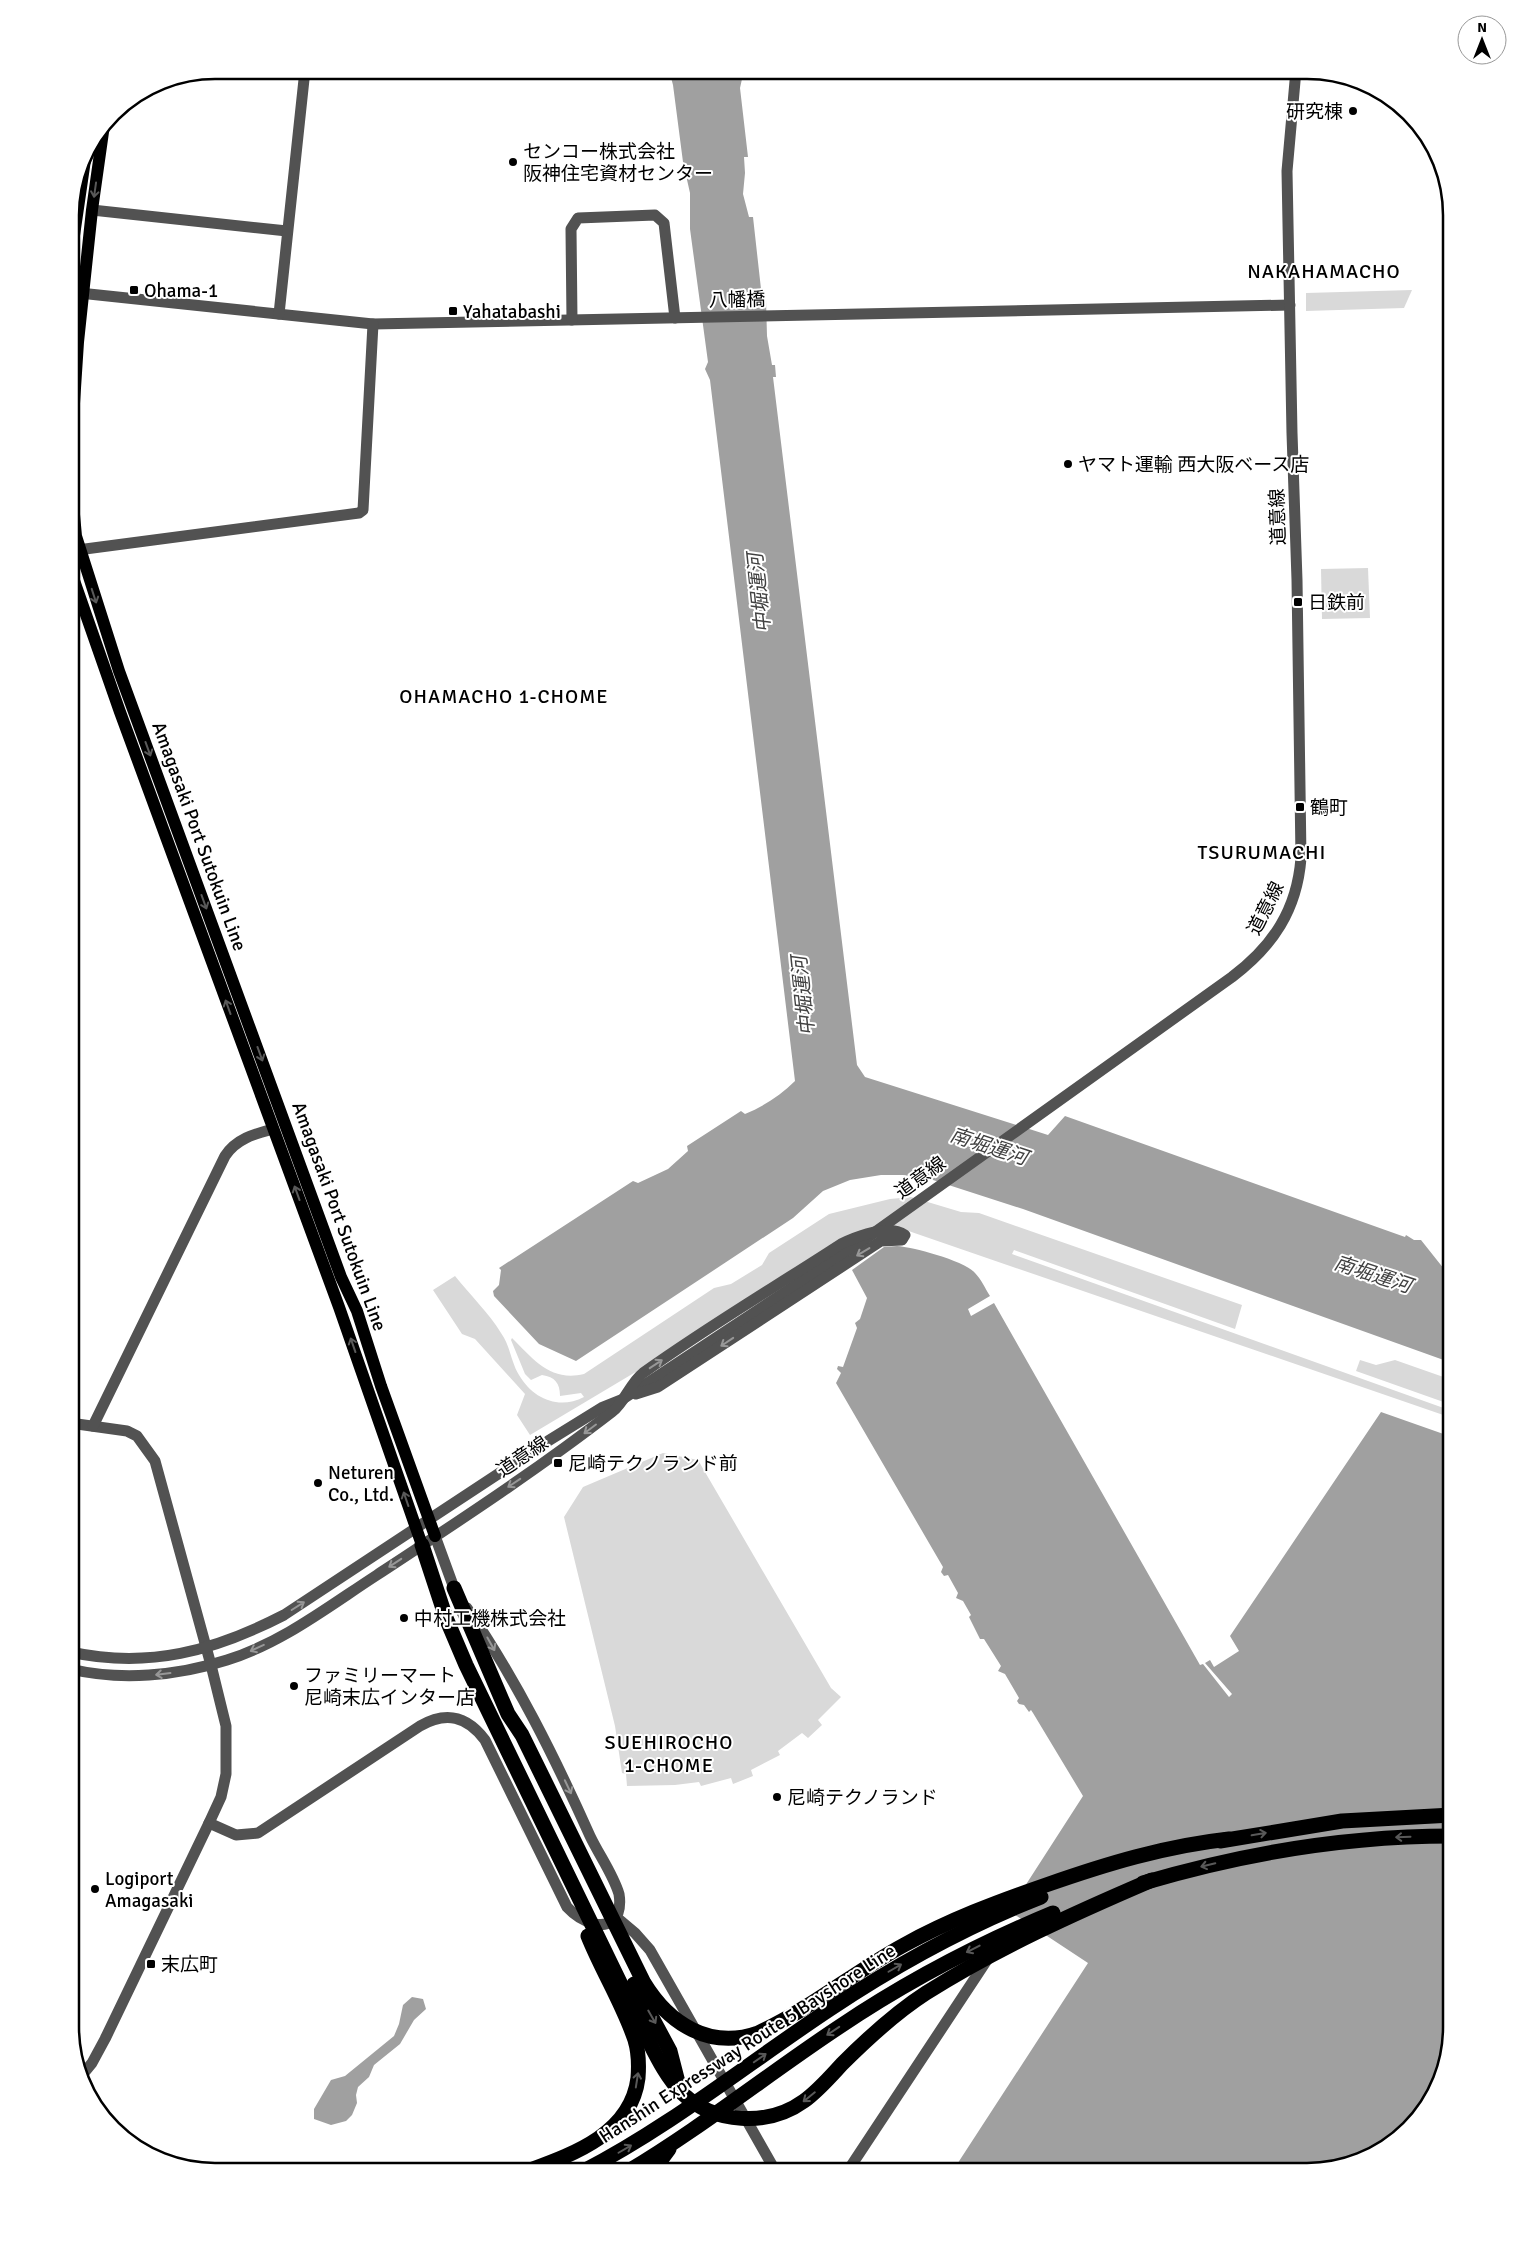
<svg xmlns="http://www.w3.org/2000/svg" width="1522" height="2242" font-family="Signika,'Noto Sans JP',sans-serif">
	<rect width="100%" height="100%" fill="#fff"/>
	<g fill="#d9d9d9">
		<polygon points="1412,290 1404,308 1306,311 1306,293"/>
		<polygon points="1368,568 1370,618 1322,619 1321,569"/>
		<path d="M911,1197L961,1212L979,1213L1242,1305L1235,1329L1014,1250L1012,1254L1452,1411V1418L897,1227L639,1370L530,1435L517,1415L525,1394L475,1339L462,1334L433,1290L455,1276C470,1295 489,1313 501,1333C510,1345 511,1362 519,1375C533,1399 559,1410 584,1397L581,1393L560,1396C560,1383 555,1377 542,1375L531,1380L525,1374L511,1340L512,1338C534,1360 551,1382 584,1374L714,1288L731,1284L762,1265L769,1253L829,1214L890,1199Z"/>
		<polygon points="1360,1360 1376,1365 1395,1360 1452,1380 1452,1405 1356,1371"/>
		<polygon points="663,1453 698,1460 831,1688 841,1697 818,1720 822,1725 808,1738 802,1733 778,1751 780,1755 751,1770 753,1776 733,1784 731,1778 701,1786 699,1782 675,1785 627,1786 626,1774 622,1773 615,1726 564,1517 583,1487"/>
	</g>
	<g fill="#a0a0a0">
		<path d="M669,70H744L740,88L748,157H744L745,173L743,194L749,217H753L762,298L766,300L767,336L772,365H775L776,377H773L857,1065L865,1077L1048,1135L1065,1116L1405,1237L1406,1235L1414,1240H1421L1452,1279V1363L1023,1209L930,1179L903,1175H881L850,1180L823,1191L793,1218L576,1361L539,1344L494,1296L493,1291L499,1285L501,1270L499,1268L633,1181L638,1183L668,1169L688,1151L687,1146L741,1111L745,1114C764,1106 780,1096 795,1081L710,380L705,369L708,362L690,229V193L683,162L673,85Z"/>
		<path d="M897,1246C913,1247 965,1261 975,1273C981,1279 985,1288 990,1296L968,1309L971,1316L994,1303L1200,1665L1203,1664L1229,1697L1232,1694L1205,1663L1210,1660L1214,1667L1239,1651L1230,1636L1381,1412L1452,1437V2027L1432,2100L1379,2153L1307,2172H952L1088,1963L1009,1911L1083,1796L1033,1713L1031,1710L1029,1712L1024,1705L1019,1704L1017,1701L1019,1698L1005,1674L998,1671L1001,1666L984,1639H980L969,1617L971,1615L963,1601L956,1598L958,1593L948,1575L944,1576L941,1572L943,1567L929,1543L836,1383L841,1373L837,1369L838,1366L843,1367L857,1328L855,1323L860,1319L867,1298L852,1270L884,1247Z"/>
		<polygon points="412,1997 423,1999 426,2009 414,2020 400,2044 374,2065 369,2077 358,2087 356,2095 357,2103 352,2115 346,2121 331,2125 314,2119 314,2109 331,2080 345,2076 394,2036 399,2024 403,2005"/>
	</g>
	<g fill="none" stroke-linecap="round" stroke-linejoin="round">
		<g stroke="#525252" stroke-width="11">
			<polyline points="92,210 287,231"/>
			<polyline points="70,292 373,324 1290,305"/>
			<polyline points="279,314 305,70 298,70"/>
			<polyline points="572,320 571,229 578,218 655,215 664,223 675,318"/>
			<polyline points="70,551 359,513 363,510 373,324"/>
			<polyline points="70,1423 127,1431 137,1436 155,1461 211,1665 226,1726 226,1774 221,1797 209,1823 105,2039 92,2063 83,2074"/>
			<path d="M93,1426L225,1156C236,1139 254,1134 273,1129"/>
			<polyline points="435,1536 454,1588 458,1594"/>
			<path d="M70,1652C149,1669 214,1651 284,1615L548,1441L603,1407L623,1399L864,1240L1232,977C1273,946 1297,910 1301,858L1297,580L1292,433L1287,171L1296,70"/>
			<path d="M70,1669C121,1681 177,1676 227,1660C282,1643 329,1606 377,1575C456,1523 537,1470 612,1412C625,1402 630,1383 643,1373C707,1327 775,1287 841,1244C858,1236 888,1224 905,1235L902,1240L881,1241L658,1387L636,1394"/>
			<path d="M209,1823L236,1835L258,1833L420,1726C446,1711 467,1716 485,1740L567,1907C579,1920 608,1936 618,1913C620,1907 620,1900 619,1894C613,1874 599,1855 590,1836C555,1758 516,1679 467,1608"/>
			<polyline points="616,1917 635,1933 650,1950 776,2172"/>
			<polyline points="847,2172 989,1957"/>
		</g>
		<g stroke="#000" stroke-width="12">
			<polyline points="104,125 92,210 78,342 71,449 72,493 76,536 119,671 341,1277 357,1311 381,1386 435,1536"/>
			<polyline points="70,263 86,153"/>
			<polyline points="70,569 120,712 339,1307 422,1545"/>
		</g>
		<g stroke="#000" stroke-width="15">
			<path d="M422,1545L446,1618L466,1665L644,2032C655,2053 665,2076 682,2093C714,2124 768,2127 804,2101C818,2091 830,2077 842,2064C868,2038 895,2013 926,1993C997,1948 1075,1913 1152,1880"/>
			<path d="M454,1588L508,1714L522,1735L644,1983C669,2024 710,2050 758,2033C809,2010 854,1972 904,1945C949,1920 997,1902 1046,1885C1106,1864 1165,1846 1229,1839"/>
			<polyline points="1220,1841 1342,1821 1452,1815"/>
			<path d="M1143,1883C1244,1853 1347,1836 1452,1836"/>
			<polyline points="634,1984 670,2051 679,2086"/>
			<path d="M525,2172C571,2155 631,2135 638,2078C639,2065 639,2053 635,2040C623,2004 602,1971 588,1936"/>
			<path d="M582,2172C671,2126 747,2064 830,2009C896,1965 967,1926 1041,1897"/>
			<path d="M627,2172C701,2128 768,2074 839,2027C906,1982 978,1944 1053,1913"/>
			<polyline points="652,2172 669,2149"/>
		</g>
	</g>
	<defs><path id="oneway-shaft" d="M-6 0H5M1.5-3L5.5 0L1.5 3" fill="none" stroke-width="1.6" stroke-linecap="round" stroke-linejoin="round" transform="scale(1.25)"/></defs>
	<g stroke="#595959">
		<use href="#oneway-shaft" transform="translate(95 190) rotate(98)"/>
		<use href="#oneway-shaft" transform="translate(94 596) rotate(72)"/>
		<use href="#oneway-shaft" transform="translate(148 749) rotate(70)"/>
		<use href="#oneway-shaft" transform="translate(204 902) rotate(70)"/>
		<use href="#oneway-shaft" transform="translate(228 1007) rotate(-110)"/>
		<use href="#oneway-shaft" transform="translate(260 1054) rotate(70)"/>
		<use href="#oneway-shaft" transform="translate(297 1193) rotate(-110)"/>
		<use href="#oneway-shaft" transform="translate(353 1345) rotate(-109)"/>
		<use href="#oneway-shaft" transform="translate(406 1499) rotate(-109)"/>
		<use href="#oneway-shaft" transform="translate(1259 1834) rotate(-10)"/>
		<use href="#oneway-shaft" transform="translate(1403 1837) rotate(178)"/>
		<use href="#oneway-shaft" transform="translate(1208 1865) rotate(167)"/>
		<use href="#oneway-shaft" transform="translate(973 1949) rotate(153)"/>
		<use href="#oneway-shaft" transform="translate(895 1968) rotate(-30)"/>
		<use href="#oneway-shaft" transform="translate(652 2017) rotate(60)"/>
		<use href="#oneway-shaft" transform="translate(833 2031) rotate(146)"/>
		<use href="#oneway-shaft" transform="translate(760 2058) rotate(-35)"/>
		<use href="#oneway-shaft" transform="translate(637 2080) rotate(-81)"/>
		<use href="#oneway-shaft" transform="translate(809 2097) rotate(141)"/>
		<use href="#oneway-shaft" transform="translate(625 2149) rotate(-30)"/>
	</g>
	<g stroke="#979797">
		<use href="#oneway-shaft" transform="translate(863 1252) rotate(149)"/>
		<use href="#oneway-shaft" transform="translate(727 1342) rotate(146)"/>
		<use href="#oneway-shaft" transform="translate(656 1364) rotate(-33)"/>
		<use href="#oneway-shaft" transform="translate(590 1429) rotate(143)"/>
		<use href="#oneway-shaft" transform="translate(514 1483) rotate(146)"/>
		<use href="#oneway-shaft" transform="translate(395 1563) rotate(147)"/>
		<use href="#oneway-shaft" transform="translate(298 1606) rotate(-32)"/>
		<use href="#oneway-shaft" transform="translate(491 1644) rotate(61)"/>
		<use href="#oneway-shaft" transform="translate(257 1648) rotate(155)"/>
		<use href="#oneway-shaft" transform="translate(163 1674) rotate(173)"/>
		<use href="#oneway-shaft" transform="translate(568 1787) rotate(65)"/>
	</g>
	<g fill="#000" stroke="#fff" stroke-width="2">
		<circle cx="1353" cy="111" r="5"/>
		<circle cx="513" cy="162" r="5"/>
		<rect x="129" y="285" width="10" height="10" rx="2.5"/>
		<rect x="448" y="306" width="10" height="10" rx="2.5"/>
		<circle cx="1068" cy="464" r="5"/>
		<rect x="1293" y="597" width="10" height="10" rx="2.5"/>
		<rect x="1295" y="802" width="10" height="10" rx="2.5"/>
		<rect x="553" y="1458" width="10" height="10" rx="2.5"/>
		<circle cx="318" cy="1483" r="5"/>
		<circle cx="404" cy="1618" r="5"/>
		<circle cx="294" cy="1686" r="5"/>
		<circle cx="777" cy="1797" r="5"/>
		<circle cx="95" cy="1889" r="5"/>
		<rect x="146" y="1959" width="10" height="10" rx="2.5"/>
	</g>
	<g text-anchor="middle" stroke-width="4" stroke-linejoin="round" paint-order="stroke">
		<g font-size="19" fill="#000" stroke="#fff" text-anchor="start">
			<text x="1343" y="118" text-anchor="end">研究棟</text>
			<text x="523" y="158">センコー株式会社<tspan x="523" dy="22">阪神住宅資材センター</tspan></text>
			<text x="144" y="297">Ohama-1</text>
			<text x="463" y="318">Yahatabashi</text>
			<text x="1078" y="471">ヤマト運輸 西大阪ベース店</text>
			<text x="1308" y="609">日鉄前</text>
			<text x="1310" y="814">鶴町</text>
			<text x="568" y="1470">尼崎テクノランド前</text>
			<text x="328" y="1479">Neturen<tspan x="328" dy="22">Co., Ltd.</tspan></text>
			<text x="414" y="1625">中村工機株式会社</text>
			<text x="304" y="1682">ファミリーマート<tspan x="304" dy="22">尼崎末広インター店</tspan></text>
			<text x="787" y="1804">尼崎テクノランド</text>
			<text x="105" y="1885">Logiport<tspan x="105" dy="22">Amagasaki</tspan></text>
			<text x="161" y="1971">末広町</text>
		</g>
		<g font-size="19" fill="#000" stroke="#fff">
			<text transform="translate(737 299) rotate(-1)" y="7">八幡橋</text>
			<text transform="translate(1277 517) rotate(-92)" y="7">道意線</text>
			<text transform="translate(200 836) rotate(70)" y="7">Amagasaki Port Sutokuin Line</text>
			<text transform="translate(1265 908) rotate(-63)" y="7">道意線</text>
			<text transform="translate(920 1177) rotate(-36)" y="7">道意線</text>
			<text transform="translate(340 1216) rotate(70)" y="7">Amagasaki Port Sutokuin Line</text>
			<text transform="translate(522 1456) rotate(-34)" y="7">道意線</text>
			<text transform="translate(747 2043) rotate(-33)" y="7">Hanshin Expressway Route 5 Bayshore Line</text>
		</g>
		<g font-size="20" letter-spacing="1" fill="#000" stroke="#fff">
			<text x="1324" y="278">NAKAHAMACHO</text>
			<text x="504" y="703">OHAMACHO 1-CHOME</text>
			<text x="1262" y="859">TSURUMACHI</text>
			<text x="669" y="1749">SUEHIROCHO<tspan x="669" dy="23">1-CHOME</tspan></text>
		</g>
		<g font-size="20" font-style="italic" fill="#414141" stroke="#fff">
			<text transform="translate(759 593) rotate(-96)" y="7">中堀運河</text>
			<text transform="translate(803 996) rotate(-96)" y="7">中堀運河</text>
			<text transform="translate(989 1146) rotate(18)" y="7">南堀運河</text>
			<text transform="translate(1373 1274) rotate(18)" y="7">南堀運河</text>
		</g>
	</g>
	<path d="M0 0H1522V2242H0ZM215 79H1307A136 136 0 0 1 1443 215V2027A136 136 0 0 1 1307 2163H215A136 136 0 0 1 79 2027V215A136 136 0 0 1 215 79Z" fill="#fff" fill-rule="evenodd"/>
	<path fill="none" stroke="#000" stroke-width="2.5" d="M215 79H1307A136 136 0 0 1 1443 215V2027A136 136 0 0 1 1307 2163H215A136 136 0 0 1 79 2027V215A136 136 0 0 1 215 79Z"/>
	<g transform="translate(1482 40)"><circle r="24" fill="#ffffff" stroke="#999999"/>
	<path d="M0-4L9 19L0 12L-9 19Z" fill="#000000"/>
	<text y="-8" font-size="14" font-weight="bold" text-anchor="middle" fill="#000000">N</text>
	</g>
</svg>
